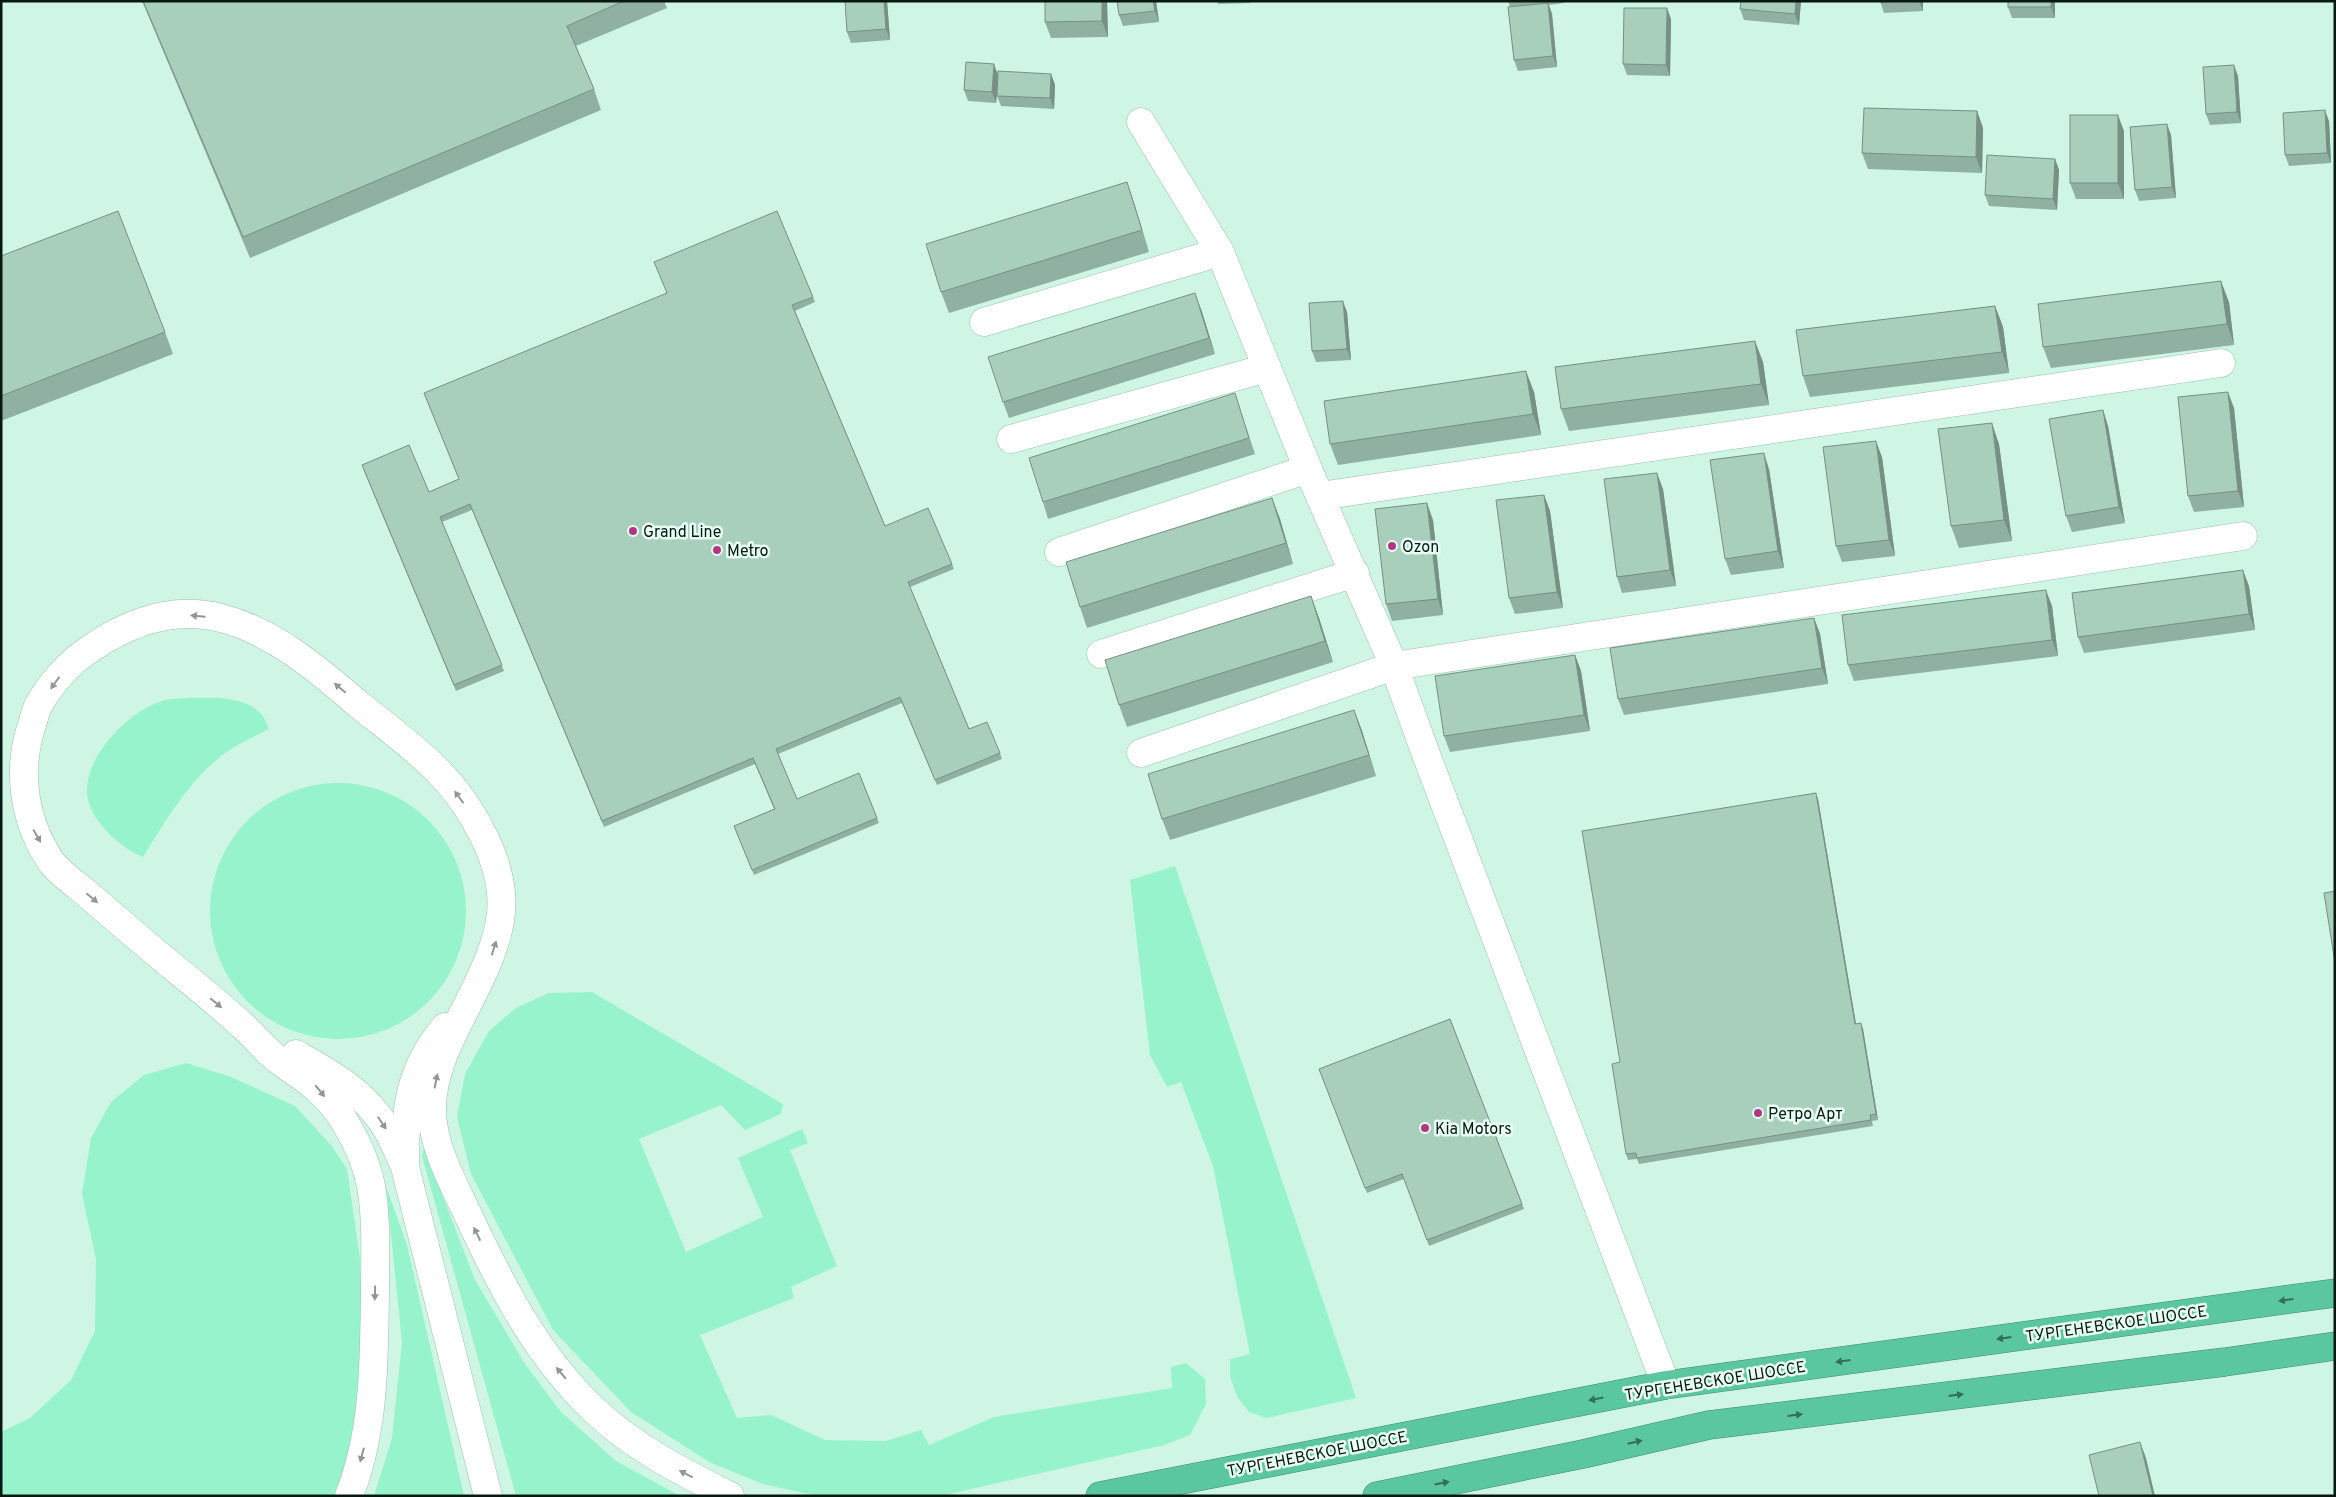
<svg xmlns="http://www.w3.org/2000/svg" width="2336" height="1497" font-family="Overpass,sans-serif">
	<rect width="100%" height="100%" fill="#cff6e4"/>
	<g fill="#96f3cc">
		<path d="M189,698C212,698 245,695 262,715C265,718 267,725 269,729C257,735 245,741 234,747C193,773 168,817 143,857C120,848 89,820 87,793C85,757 126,714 159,702C167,698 179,699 189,698Z"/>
		<circle cx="338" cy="911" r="128"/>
		<polygon points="1175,866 1356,1398 1267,1418 1249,1412 1238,1398 1230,1377 1230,1359 1250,1354 1213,1166 1181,1082 1167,1087 1150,1055 1130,880"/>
		<polygon points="592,992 783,1104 781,1114 745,1130 721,1105 639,1139 686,1252 763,1217 738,1158 802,1129 808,1143 790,1150 837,1266 791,1287 794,1298 700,1335 737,1418 771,1415 825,1440 886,1441 921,1430 929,1445 994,1417 1172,1388 1171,1367 1186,1363 1205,1379 1206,1404 1190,1435 1164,1445 945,1495 817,1496 763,1484 711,1463 631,1412 553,1330 471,1174 457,1117 465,1074 489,1031 516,1008 549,993"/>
		<polygon points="186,1063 231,1077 295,1106 331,1145 347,1169 360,1259 363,1380 348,1463 334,1496 1,1496 1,1432 30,1418 71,1380 95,1331 96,1259 82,1194 91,1138 111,1102 144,1075"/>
		<polygon points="424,1147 475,1280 525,1364 561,1412 616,1461 680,1496 516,1496 422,1156"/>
		<polygon points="386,1186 407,1245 464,1496 374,1496 392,1438 402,1342"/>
	</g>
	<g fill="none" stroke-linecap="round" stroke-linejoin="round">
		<g stroke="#9bc0af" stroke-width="29">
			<g id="minor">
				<polyline points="1141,122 1220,252 1308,469 1394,666 1427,757 1666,1385"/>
				<polyline points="984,322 1220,252"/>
				<polyline points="1011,439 1267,368"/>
				<polyline points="1320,496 2221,363"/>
				<polyline points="1059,552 1308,469"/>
				<polyline points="1101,654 1355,573"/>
				<polyline points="1141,753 1394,666 2243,536"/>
				<path d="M296,1054C331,1074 363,1091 385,1126C393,1139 399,1154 405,1167L488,1496"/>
				<path d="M405,1161C405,1107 410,1069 445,1027"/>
				<path d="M349,1496C375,1430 374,1360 375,1290C375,1256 377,1220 371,1186C366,1161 353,1134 339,1113C320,1087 303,1078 278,1060C266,1051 256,1038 245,1028C214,999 180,973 148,946C127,928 107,911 86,893C75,884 61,874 52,863C25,824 17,775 30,731C31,729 36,710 37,708C48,686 70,662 90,649C129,622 174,606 221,618C273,631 317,669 357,703C384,725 412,745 437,770C471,804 506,864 501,913C494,981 432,1043 432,1108C431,1144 454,1185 469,1217C501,1286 538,1357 594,1410C633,1447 682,1472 730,1496"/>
			</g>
		</g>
		<g stroke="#3f8a6d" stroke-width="29">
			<g id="highway">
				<polyline points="1100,1496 1666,1385 2335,1293"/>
				<polyline points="1377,1496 1583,1454 1709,1425 2225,1362 2335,1346"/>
			</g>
		</g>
		<use href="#minor" stroke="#fff" stroke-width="28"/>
		<use href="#highway" stroke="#5bc79e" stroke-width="28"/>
	</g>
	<g fill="#90b1a2">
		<polygon points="142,1 664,1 667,8 576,46 594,89 601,110 250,258"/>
		<polygon points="887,1 890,40 851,43 847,32"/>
		<polygon points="1045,1 1107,1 1108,37 1051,38 1045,22"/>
		<polygon points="1156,1 1159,22 1123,26 1119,15"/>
		<polygon points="1217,1 1250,1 1250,3 1218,4"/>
		<polygon points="1392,1 1426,1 1426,2 1393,2"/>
		<polygon points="1508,1 1564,1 1564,3 1549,5 1552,14 1557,67 1518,71 1514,60 1510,7"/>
		<polygon points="1741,1 1801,1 1799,25 1744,20 1740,9"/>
		<polygon points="1880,1 1923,1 1923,11 1884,13"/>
		<polygon points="2008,1 2055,1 2055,18 2012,18 2008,7"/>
		<polygon points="1671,19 1670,76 1627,75 1623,64"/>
		<polygon points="998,73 1051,74 1055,85 1054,109 1001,106 997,96 996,103 968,101 964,90"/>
		<polygon points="2238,76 2241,123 2210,125 2206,114"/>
		<polygon points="1977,111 1983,128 1982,173 1868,169 1862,153"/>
		<polygon points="2329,121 2331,163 2289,166 2285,155"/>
		<polygon points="2124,131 2124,199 2076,199 2070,183"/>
		<polygon points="2171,135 2176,198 2139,201 2135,190"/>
		<polygon points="2055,159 2059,170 2057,210 1989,206 1985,195"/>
		<polygon points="1127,182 1134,203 1149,252 949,313 941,292"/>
		<polygon points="1,256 165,332 173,354 1,421"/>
		<polygon points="813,297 815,302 795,311 885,526 952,564 954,569 910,587 969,729 1000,753 1002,759 937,785 902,703 778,754 797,799 859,773 879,823 754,875 734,826 774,809 755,764 604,827 472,510 442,522 504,671 456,691 364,471 429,492 459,479 424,393"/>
		<polygon points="2229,302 2234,345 2051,368 2043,347"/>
		<polygon points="1995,306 2003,327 2009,373 1810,397 1803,376"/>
		<polygon points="1201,309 1215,354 1009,418 1003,402"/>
		<polygon points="1347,312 1351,360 1316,362 1312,351"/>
		<polygon points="1763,362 1769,405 1569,431 1561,409"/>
		<polygon points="1534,392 1541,435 1338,465 1330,444"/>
		<polygon points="2234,408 2244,507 2194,512 2188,496"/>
		<polygon points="1240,409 1255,454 1048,519 1043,502"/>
		<polygon points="2103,410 2108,426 2125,523 2072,532 2066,516"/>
		<polygon points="1999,444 2012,541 1959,548 1951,526"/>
		<polygon points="1882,457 1895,556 1842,562 1836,546"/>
		<polygon points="1769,469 1784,568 1731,575 1725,559"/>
		<polygon points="1663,489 1676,586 1622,593 1617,577"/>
		<polygon points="1544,495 1550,511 1563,608 1515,614 1509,598"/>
		<polygon points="1272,498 1280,519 1293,564 1087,628 1080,607"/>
		<polygon points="1433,520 1443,615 1392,621 1386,604"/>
		<polygon points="2249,586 2255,630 2084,653 2078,637"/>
		<polygon points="1311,596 1319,618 1333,662 1127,727 1119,705"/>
		<polygon points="2052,606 2058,656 1854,681 1848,665"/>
		<polygon points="1814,618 1820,634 1828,684 1624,715 1618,699"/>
		<polygon points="1575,655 1581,671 1590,731 1450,752 1444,736"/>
		<polygon points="1354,710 1362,731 1376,776 1170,840 1162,819"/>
		<polygon points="1818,799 1856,1024 1863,1029 1878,1120 1872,1121 1873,1126 1639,1164 1637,1159 1628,1160 1626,1154 1620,1062"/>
		<polygon points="1450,1019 1524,1209 1429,1246 1404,1179 1367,1193 1319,1069"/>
	</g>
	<g fill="#769084">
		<polygon points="884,1 887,1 890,40 886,29"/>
		<polygon points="1102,1 1107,1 1108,37 1102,21"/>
		<polygon points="1153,1 1156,1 1159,22 1155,11"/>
		<polygon points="1796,1 1801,1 1799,25 1795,14"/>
		<polygon points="1919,1 1923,1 1923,11"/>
		<polygon points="2051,1 2055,1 2055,18 2051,7"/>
		<polygon points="1548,3 1552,14 1557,67 1553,56"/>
		<polygon points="1667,8 1671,19 1670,76 1666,65"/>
		<polygon points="994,64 998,75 996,103 992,92"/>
		<polygon points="2234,65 2238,76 2241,123 2237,112"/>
		<polygon points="1051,74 1055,85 1054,109 1050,98"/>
		<polygon points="2325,110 2329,121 2331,163 2327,153"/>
		<polygon points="1977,111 1983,128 1982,173 1976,157"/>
		<polygon points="2118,115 2124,131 2124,199 2118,183"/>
		<polygon points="2167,124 2171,135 2176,198 2172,187"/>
		<polygon points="2055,159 2059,170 2057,210 2053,199"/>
		<polygon points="1127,182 1134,203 1149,252 1142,230"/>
		<polygon points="2221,281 2229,302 2234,345 2227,324"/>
		<polygon points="1195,293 1201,309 1215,354 1209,338"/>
		<polygon points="1343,301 1347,312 1351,360 1347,349"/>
		<polygon points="1995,306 2003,327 2009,373 2002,352"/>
		<polygon points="1755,341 1763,362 1769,405 1761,384"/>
		<polygon points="1526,371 1534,392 1541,435 1533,414"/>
		<polygon points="2228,392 2234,408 2244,507 2238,491"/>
		<polygon points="2103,410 2108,426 2125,523 2119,507"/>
		<polygon points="1992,423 1999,444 2012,541 2004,520"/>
		<polygon points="1876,441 1882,457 1895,556 1889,540"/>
		<polygon points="1764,453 1769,469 1784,568 1778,551"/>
		<polygon points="1657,473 1663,489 1676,586 1670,570"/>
		<polygon points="1544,495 1550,511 1563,608 1557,592"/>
		<polygon points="1272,498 1280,519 1293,564 1286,543"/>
		<polygon points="1427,503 1433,520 1443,615 1438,599"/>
		<polygon points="2243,570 2249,586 2255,630 2249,614"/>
		<polygon points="2046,590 2052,606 2058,656 2052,640"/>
		<polygon points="1311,596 1319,618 1333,662 1325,641"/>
		<polygon points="1814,618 1820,634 1828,684 1822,668"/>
		<polygon points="1575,655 1581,671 1590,731 1584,715"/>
		<polygon points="1354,710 1362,731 1376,776"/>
		<polygon points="1816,793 1818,799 1857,1030 1855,1024"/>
		<polygon points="1861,1023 1863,1029 1878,1120 1876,1114"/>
		<polygon points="2140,1442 2146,1458 2155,1496 2153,1496"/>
	</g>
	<g fill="#a8cebc" stroke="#769084">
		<polygon points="143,1 624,1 567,26 594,89 243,237"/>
		<polygon points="845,1 884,1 886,29 847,32"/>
		<polygon points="1045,1 1102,1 1102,21 1045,22"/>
		<polygon points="1117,1 1153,1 1155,11 1119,15"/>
		<polygon points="1741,1 1796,1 1795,14 1740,9"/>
		<polygon points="1880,1 1903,1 1880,2"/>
		<rect x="2008" y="1" width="43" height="6"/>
		<polygon points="1548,3 1553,56 1514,60 1508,7"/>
		<polygon points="1624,8 1667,8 1666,65 1623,64"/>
		<polygon points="966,62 994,64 992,92 964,90"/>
		<polygon points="2234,65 2237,112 2206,114 2203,67"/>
		<polygon points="998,71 1051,74 1050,98 997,96"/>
		<polygon points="1864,108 1977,111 1976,157 1862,153"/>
		<polygon points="2325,110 2327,153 2285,155 2283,113"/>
		<rect x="2070" y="115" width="48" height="68"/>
		<polygon points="2167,124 2172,187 2135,190 2130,127"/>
		<polygon points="1987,155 2055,159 2053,199 1985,195"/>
		<polygon points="1127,182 1142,230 941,292 926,244"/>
		<polygon points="118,211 165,332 1,396 1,256"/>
		<polygon points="777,211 813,297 792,305 885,526 928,508 952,564 908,582 969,729 987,722 1000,753 935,780 900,697 776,749 797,799 859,773 877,818 752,870 734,826 775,809 753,758 602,821 470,504 440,517 502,665 454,685 362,465 409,445 429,492 459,479 424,393 667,293 654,262"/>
		<polygon points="2221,281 2227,324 2043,347 2038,304"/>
		<polygon points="1195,293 1209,338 1003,402 988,357"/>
		<polygon points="1343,301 1347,349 1312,351 1309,303"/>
		<polygon points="1995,306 2002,352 1803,376 1796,330"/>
		<polygon points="1755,341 1761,384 1561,409 1555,367"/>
		<polygon points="1526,371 1533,414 1330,444 1324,401"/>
		<polygon points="2228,392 2238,491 2188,496 2178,397"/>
		<polygon points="1235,393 1249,438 1043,502 1029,458"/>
		<polygon points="2103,410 2119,507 2066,516 2049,419"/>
		<polygon points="1992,423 2004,520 1951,526 1938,429"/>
		<polygon points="1876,441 1889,540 1836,546 1823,447"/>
		<polygon points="1764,453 1778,551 1725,559 1710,460"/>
		<polygon points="1657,473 1670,570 1617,577 1604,479"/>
		<polygon points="1544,495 1557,592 1509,598 1496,500"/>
		<polygon points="1272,498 1286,543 1080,607 1066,562"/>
		<polygon points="1427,503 1438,599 1386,604 1375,509"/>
		<polygon points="2243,570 2249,614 2078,637 2072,593"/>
		<polygon points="2046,590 2052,640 1848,665 1842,615"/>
		<polygon points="1311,596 1325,641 1119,705 1105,660"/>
		<polygon points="1814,618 1822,668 1618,699 1610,648"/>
		<polygon points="1575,655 1584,715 1444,736 1435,676"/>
		<polygon points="1354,710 1369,755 1162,819 1148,774"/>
		<polygon points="1816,793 1855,1024 1861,1023 1876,1114 1870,1115 1871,1120 1637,1158 1636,1153 1626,1154 1612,1064 1620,1062 1582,831"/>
		<polygon points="2335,891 2335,963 2324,893"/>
		<polygon points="1450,1019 1522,1204 1427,1240 1402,1174 1365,1188 1319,1069"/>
		<polygon points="2140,1442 2153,1496 2099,1496 2089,1455"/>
	</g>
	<defs><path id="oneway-solid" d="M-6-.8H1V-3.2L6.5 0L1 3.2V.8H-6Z" transform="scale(1.25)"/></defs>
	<g fill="#919794">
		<use href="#oneway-solid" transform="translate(198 616) rotate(-175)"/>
		<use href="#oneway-solid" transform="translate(55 683) rotate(126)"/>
		<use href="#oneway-solid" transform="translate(340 688) rotate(-140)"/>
		<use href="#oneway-solid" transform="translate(459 797) rotate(-126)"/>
		<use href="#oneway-solid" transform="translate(37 836) rotate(60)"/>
		<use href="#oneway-solid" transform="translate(92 898) rotate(40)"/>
		<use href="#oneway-solid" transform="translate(494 948) rotate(-73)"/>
		<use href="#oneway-solid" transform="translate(216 1003) rotate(40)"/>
		<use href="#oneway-solid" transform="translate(436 1081) rotate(-79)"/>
		<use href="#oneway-solid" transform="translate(320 1091) rotate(50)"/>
		<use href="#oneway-solid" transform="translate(382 1123) rotate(56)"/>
		<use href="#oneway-solid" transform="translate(477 1234) rotate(-116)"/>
		<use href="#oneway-solid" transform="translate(375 1293) rotate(91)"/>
		<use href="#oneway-solid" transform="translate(561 1373) rotate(-130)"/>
		<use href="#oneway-solid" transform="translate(362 1455) rotate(105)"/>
		<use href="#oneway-solid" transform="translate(686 1474) rotate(-153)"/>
	</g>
	<g fill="#327058">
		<use href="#oneway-solid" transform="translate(2286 1300) rotate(172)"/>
		<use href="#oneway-solid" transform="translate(2004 1338) rotate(172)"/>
		<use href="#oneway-solid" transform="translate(1843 1361) rotate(172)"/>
		<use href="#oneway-solid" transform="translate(1956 1395) rotate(-7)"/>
		<use href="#oneway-solid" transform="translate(1596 1399) rotate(169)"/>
		<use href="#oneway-solid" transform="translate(1795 1415) rotate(-7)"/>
		<use href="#oneway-solid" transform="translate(1635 1442) rotate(-13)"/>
		<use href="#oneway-solid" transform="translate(1442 1483) rotate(-11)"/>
	</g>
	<g fill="#b33685" stroke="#e8fff4" stroke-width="2">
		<circle cx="633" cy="531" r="5"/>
		<circle cx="1392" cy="546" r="5"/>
		<circle cx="717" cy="550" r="5"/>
		<circle cx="1758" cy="1113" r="5"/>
		<circle cx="1425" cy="1128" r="5"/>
	</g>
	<g text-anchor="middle" stroke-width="5" stroke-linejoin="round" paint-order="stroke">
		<g font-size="16" fill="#0a1812" stroke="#e8fff4" text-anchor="start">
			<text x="643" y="537">Grand Line</text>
			<text x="1402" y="552">Ozon</text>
			<text x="727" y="556">Metro</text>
			<text x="1768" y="1119">Ретро Арт</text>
			<text x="1435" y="1134">Kia Motors</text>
		</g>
		<g font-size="16" fill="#0a1812" stroke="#e8fff4">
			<text transform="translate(2116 1323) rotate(-8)" y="6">ТУРГЕНЕВСКОЕ ШОССЕ</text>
			<text transform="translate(1715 1380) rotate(-9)" y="6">ТУРГЕНЕВСКОЕ ШОССЕ</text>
			<text transform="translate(1317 1453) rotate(-11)" y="6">ТУРГЕНЕВСКОЕ ШОССЕ</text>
		</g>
	</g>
	<rect width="2336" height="1497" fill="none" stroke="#0a1812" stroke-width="5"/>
</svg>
